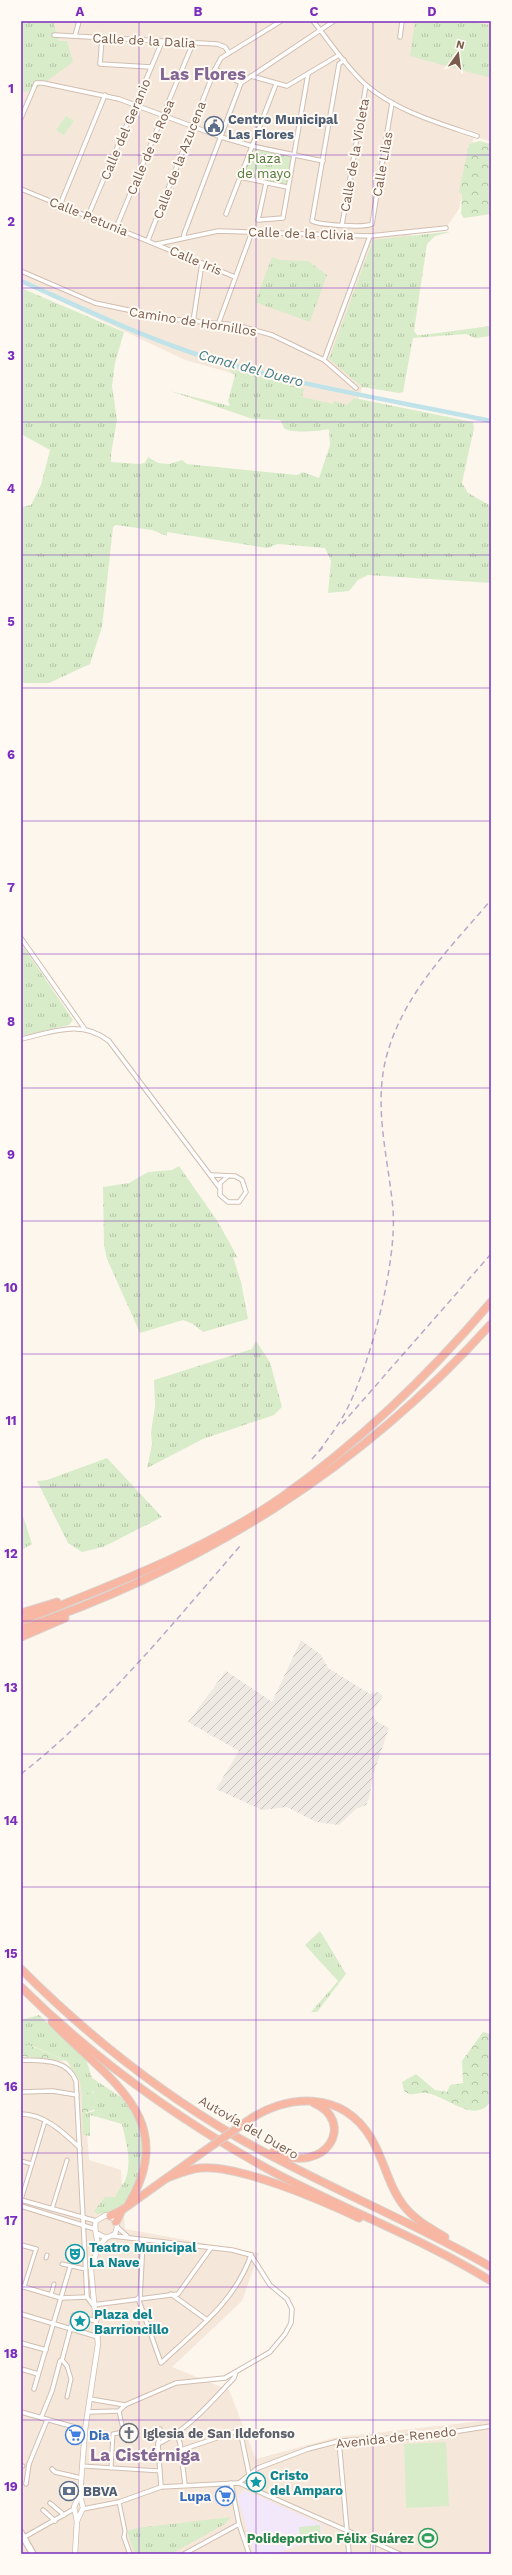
<svg xmlns="http://www.w3.org/2000/svg" width="512" height="2575" font-family="'Work Sans',sans-serif">
	<defs>
		<pattern id="industrial-furrows" width="10" height="10" patternUnits="userSpaceOnUse"><rect width="10" height="10" fill="#efe9e4"/><path d="M-1 1l2-2M0 10L10 0M9 11l2-2" fill="none" stroke="#c7c0bb"/></pattern>
		<pattern id="grass-tufts" width="24" height="20" patternUnits="userSpaceOnUse"><rect width="24" height="20" fill="#d8ecc9"/><path d="M3 7l-1-3M5 7V3M7 7l1-3M15 17l-1-3M17 17v-4M19 17l1-3" fill="none" stroke="#b4c2a5"/></pattern>
		<pattern id="forest-crowns" width="20" height="18" patternUnits="userSpaceOnUse"><rect width="20" height="18" fill="#d8ecc9"/><path d="M2 6a3 3 0 1 1 6 0M12 15a3 3 0 1 1 6 0" fill="none" stroke="#b4c2a5"/></pattern>
	</defs>
	<rect width="100%" height="100%" fill="#fdf6ec"/>
	<g fill="#f5e8da">
		<polygon points="21,21 491,21 491,142 474,136 459,209 446,228 412,233 356,407 327,406 288,398 228,372 185,360 21,282"/>
		<polygon points="21,2057 59,2059 83,2076 89,2160 121,2170 125,2229 259,2253 242,2301 172,2367 229,2390 256,2459 337,2437 491,2420 491,2554 21,2554"/>
	</g>
	<polygon fill="url(#industrial-furrows)" points="301,1640 321,1655 328,1668 370,1694 378,1692 383,1696 371,1713 377,1722 389,1728 373,1775 369,1798 366,1805 356,1809 339,1825 316,1822 287,1807 262,1810 216,1789 239,1751 188,1722 226,1671 272,1702"/>
	<polygon fill="#f3e8fa" points="245,2490 321,2524 323,2544 297,2546 274,2554 254,2554 237,2496"/>
	<g fill="url(#grass-tufts)">
		<polygon points="21,21 53,21 59,41 67,41 73,62 36,89 21,93"/>
		<polygon points="415,21 464,21 491,25 491,78 410,56"/>
		<polygon points="252,146 294,156 287,187 240,177"/>
		<polygon points="446,232 450,232 435,236 427,244 414,331 417,335 422,335 491,326 491,336 475,338 466,334 413,338 403,392 399,393 362,387 329,359 373,240"/>
		<polygon points="272,257 280,260 308,261 327,275 310,322 255,302"/>
		<path d="M21,288L124,332L115,363L112,386L117,420L111,454V462L140,464L145,463L148,457L158,463L169,464L182,460L187,464L297,475L303,472L319,478L330,445L329,429C321,431 290,434 284,428C282,425 282,422 280,420L253,419L170,391L230,406L228,401L235,375L225,367L293,386L304,389L302,397L333,404L334,401L347,405L354,398L473,422L474,428L462,483L468,493L491,506V583L368,575L358,580L349,591L328,593L331,561L325,548L278,544L267,548L167,532V536L152,530L116,525L113,527L102,627L90,664L49,683H21V507L31,505L41,485L50,450L21,434Z"/>
		<polygon points="21,943 73,1020 69,1025 21,1036"/>
		<polygon points="179,1166 218,1222 238,1258 233,1257 241,1282 248,1319 203,1332 193,1324 183,1320 140,1333 107,1259 104,1245 103,1187 129,1183 148,1172 172,1170"/>
		<polygon points="256,1341 270,1362 282,1407 274,1415 203,1439 147,1468 152,1445 151,1433 155,1406 154,1380 252,1349"/>
		<polygon points="107,1458 162,1517 103,1547 82,1552 68,1543 37,1481 47,1480"/>
		<polygon points="21,1510 32,1544 21,1550"/>
		<polygon points="320,1931 346,1974 317,2012 311,2012 338,1981 305,1945"/>
		<path d="M39,2015L86,2059L92,2078L124,2099L140,2127L143,2144V2166L126,2202L109,2213L97,2214L94,2211L105,2197H116C116,2191 124,2185 126,2178C132,2160 126,2143 122,2124L90,2115V2136L83,2135L82,2114L95,2111L89,2101L94,2091L82,2096L80,2081L67,2061L33,2046H21V2020Z"/>
		<polygon points="231,2517 225,2524 171,2554 135,2554 127,2531 137,2528"/>
	</g>
	<g fill="url(#forest-crowns)">
		<polygon points="480,141 491,144 491,214 464,218 461,214 462,194 459,192 469,144"/>
		<path d="M483,2032L491,2034V2101C475,2125 448,2097 427,2093C420,2092 415,2095 409,2094L404,2091L402,2082L416,2074L435,2090L447,2092L450,2085L463,2083L462,2061Z"/>
		<polygon points="29,2045 67,2061 21,2056 21,2046"/>
		<polygon points="91,2091 94,2094 90,2101 98,2108 82,2114 82,2096"/>
	</g>
	<g fill="#d8ecc9">
		<polygon points="66,116 74,121 64,135 56,130"/>
		<polygon points="446,2442 449,2506 406,2508 404,2444"/>
		<polygon points="320,2525 321,2539 300,2541 299,2527"/>
	</g>
	<g fill="none" stroke-linecap="round" stroke-linejoin="round">
		<path stroke="#bfe3e8" stroke-width="4.5" d="M21,281C82,308 144,338 208,358C300,386 397,401 491,421"/>
		<g stroke="#d1beb0" stroke-width="5">
			<g id="pedestrian">
				<polyline points="21,2161 32,2164"/>
				<polyline points="21,2200 45,2121"/>
				<polyline points="52,2209 67,2160"/>
				<polyline points="46,2258 47,2255"/>
				<polyline points="62,2264 85,2269"/>
				<polyline points="24,2287 36,2249"/>
				<polyline points="51,2295 54,2284"/>
				<polyline points="67,2366 71,2379 67,2397"/>
				<polyline points="119,2411 122,2425"/>
				<polyline points="21,2466 23,2466"/>
				<polyline points="83,2466 160,2471"/>
				<polyline points="111,2468 113,2434 123,2432 123,2429"/>
				<polyline points="119,2502 125,2531 124,2537"/>
			</g>
		</g>
		<g stroke="#d1beb0" stroke-width="5.5">
			<g id="minor">
				<path d="M313,21C330,42 345,66 366,85C398,112 439,123 477,136"/>
				<polyline points="54,35 217,44 225,47 229,53"/>
				<polyline points="75,36 79,21"/>
				<polyline points="400,37 402,21"/>
				<polyline points="102,38 100,64 151,67"/>
				<path d="M344,60L339,64L312,221C320,225 364,228 372,224L392,103"/>
				<polyline points="215,69 241,83"/>
				<polyline points="251,76 287,86 339,55"/>
				<polyline points="21,118 36,83 43,83 119,99 221,137 252,146 323,161"/>
				<polyline points="240,177 287,187"/>
				<polyline points="266,183 258,220 283,218 308,74"/>
				<polyline points="21,189 235,277"/>
				<polyline points="60,205 105,95"/>
				<polyline points="226,214 276,84"/>
				<polyline points="88,216 162,42"/>
				<polyline points="342,225 366,85"/>
				<polyline points="116,228 193,43"/>
				<polyline points="184,238 184,234 241,83 334,21"/>
				<polyline points="148,240 215,69 221,58 281,21"/>
				<polyline points="157,244 218,231 370,236 446,228"/>
				<polyline points="21,271 95,303 171,319 236,325 272,335 324,360 356,388"/>
				<polyline points="193,322 202,263"/>
				<polyline points="219,322 252,232"/>
				<polyline points="324,360 370,236"/>
				<polyline points="21,938 84,1028"/>
				<path d="M21,1039C53,1032 81,1019 109,1041L219,1187"/>
				<polyline points="211,1175 235,1176 242,1180 246,1192 239,1202 228,1202 220,1195 220,1183 227,1177"/>
				<path d="M21,2060C42,2061 67,2058 76,2081L87,2297L93,2305L178,2294L211,2248"/>
				<polyline points="21,2092 53,2091 77,2095"/>
				<path d="M21,2114C45,2114 64,2133 80,2148"/>
				<polyline points="21,2200 96,2221"/>
				<polyline points="21,2206 95,2229"/>
				<polyline points="117,2227 127,2236"/>
				<polyline points="113,2236 232,2250 251,2255"/>
				<polyline points="21,2245 36,2249"/>
				<polyline points="21,2286 61,2298 87,2297"/>
				<polyline points="171,2294 207,2320"/>
				<path d="M138,2298L161,2363C196,2330 235,2302 251,2255"/>
				<polyline points="140,2298 143,2240"/>
				<polyline points="21,2314 98,2337"/>
				<polyline points="21,2343 46,2350"/>
				<polyline points="67,2366 62,2360 74,2315 96,2321"/>
				<polyline points="21,2369 38,2374"/>
				<polyline points="34,2389 70,2267"/>
				<polyline points="125,2405 176,2383 225,2378 270,2352 285,2334 291,2323 292,2309 287,2299 270,2285 251,2255"/>
				<polyline points="21,2412 85,2430"/>
				<polyline points="88,2412 119,2411 125,2405 90,2399"/>
				<polyline points="41,2418 52,2391 60,2361 62,2360"/>
				<path d="M160,2429L158,2444C189,2429 210,2403 234,2378L236,2372"/>
				<polyline points="177,2435 180,2443 185,2485"/>
				<polyline points="339,2441 349,2554"/>
				<polyline points="158,2444 161,2487"/>
				<polyline points="181,2450 240,2430 249,2474"/>
				<polyline points="52,2469 55,2472 81,2478"/>
				<polyline points="231,2483 239,2524 249,2554"/>
				<polyline points="239,2483 258,2468 308,2449 339,2441 427,2436 491,2426"/>
				<polyline points="26,2484 29,2464 47,2420"/>
				<polyline points="50,2503 64,2515"/>
				<polyline points="83,2509 119,2502 161,2487 239,2483 400,2554"/>
				<polyline points="43,2510 55,2521"/>
				<polyline points="124,2537 130,2554"/>
				<polyline points="21,2539 74,2509"/>
				<polyline points="373,2542 373,2554"/>
				<polyline points="184,2554 239,2524"/>
			</g>
		</g>
		<g stroke="#d1beb0" stroke-width="6">
			<g id="tertiary">
				<path d="M98,2234L106,2238L115,2234L117,2227L115,2219L106,2215L96,2221C93,2229 98,2238 98,2247"/>
				<polyline points="77,2521 83,2508 80,2495 85,2430 98,2344 91,2270 98,2247 106,2238"/>
				<polyline points="75,2554 77,2521 74,2507 79,2496"/>
			</g>
		</g>
		<g stroke="#d6c0b0" stroke-width="8">
			<polyline id="secondary" points="21,2533 33,2554"/>
		</g>
		<g stroke="#dad1cd" stroke-width="9">
			<g id="motorway">
				<polyline points="21,1613 57,1602"/>
				<path d="M21,1621C109,1586 204,1551 282,1497C361,1441 429,1375 491,1302"/>
				<path d="M21,1629C205,1566 360,1469 491,1324"/>
				<polyline points="21,1637 65,1618"/>
				<path d="M21,1969C85,2033 156,2090 235,2136C318,2184 408,2219 491,2267"/>
				<path d="M21,1987C97,2062 183,2123 277,2174C348,2211 423,2239 491,2281"/>
				<path d="M52,2022C107,2079 181,2118 128,2205"/>
				<path d="M246,2122C286,2093 342,2090 371,2138C384,2159 388,2186 404,2206C415,2220 430,2228 445,2237"/>
				<path d="M273,2152C328,2177 356,2121 314,2103"/>
				<path d="M167,2178C178,2174 189,2169 200,2168C238,2164 323,2201 359,2218"/>
				<polyline points="110,2216 122,2210 203,2152"/>
				<polyline points="116,2222 122,2210"/>
			</g>
		</g>
		<use href="#pedestrian" stroke="#fff" stroke-width="3"/>
		<use href="#minor" stroke="#fff" stroke-width="3.5"/>
		<use href="#tertiary" stroke="#fff" stroke-width="4.5"/>
		<use href="#secondary" stroke="#fff" stroke-width="5.5"/>
		<use href="#motorway" stroke="#f7b7a3" stroke-width="7"/>
		<g stroke="#b9a8c9" stroke-width="1.5" stroke-dasharray="6 4" stroke-linecap="butt">
			<polyline points="342,1424 491,1254"/>
			<path d="M319,1451C330,1436 341,1422 349,1405C372,1357 397,1262 393,1209C388,1156 372,1103 388,1051C406,991 451,947 491,900"/>
			<polyline points="312,1459 323,1447"/>
			<path d="M21,1774C105,1708 172,1624 241,1545"/>
		</g>
		<g stroke="#dad1cd" stroke-width="9" stroke-linecap="butt">
			<polyline id="motorway-bridge" points="203,2152 246,2122"/>
		</g>
		<use href="#motorway-bridge" stroke="#f7b7a3" stroke-width="7"/>
	</g>
	<path fill="none" stroke="#7b2cbf" stroke-width="1" stroke-opacity="0.55" d="M139,21V2554M256,21V2554M373,21V2554M21,155H491M21,288H491M21,422H491M21,555H491M21,688H491M21,821H491M21,954H491M21,1088H491M21,1221H491M21,1354H491M21,1487H491M21,1621H491M21,1754H491M21,1887H491M21,2020H491M21,2153H491M21,2287H491M21,2420H491"/>
	<defs>
		<g id="civic-ring" transform="scale(1)"><circle r="9.5" fill="#fffaf3" stroke="#5c6f8a" stroke-width="1.5"/><path d="M-.6-6.5H3V-4.5H.6V-3L4-1V1h2V6H-6V1h2V-1L-.6-3ZM-1.2 2.5V6h2.4V2.5Z" fill="#5c6f8a"/></g>
		<g id="theatre-ring" transform="scale(1)"><circle r="9.5" fill="#fffaf3" stroke="#0f9aa8" stroke-width="1.5"/><path d="M-5-5.5Q0-4 5-5.5V0Q5 5 0 6Q-5 5-5 0ZM-3.3-2.5H-1v1.5H-3.3ZM1-2.5H3.3v1.5H1ZM-2.8 1Q0 5.5 2.8 1Z" fill="#0f9aa8"/></g>
		<g id="sight-ring" transform="scale(1)"><circle r="9.5" fill="#fffaf3" stroke="#0f9aa8" stroke-width="1.5"/><path d="M0-6L1.8-2.2L6-1.7L2.9 1.2L3.7 5.4L0 3.3L-3.7 5.4L-2.9 1.2L-6-1.7L-1.8-2.2Z" fill="#0f9aa8"/></g>
		<g id="church-ring" transform="scale(1)"><circle r="9.5" fill="#fffaf3" stroke="#6b7280" stroke-width="1.5"/><path d="M-1.2-6h2.4v3.5h3.3v2.4h-3.3V6h-2.4V-.1h-3.3v-2.4h3.3Z" fill="#6b7280"/></g>
		<g id="supermarket-ring" transform="scale(1)"><circle r="9.5" fill="#fffaf3" stroke="#3f7fe0" stroke-width="1.5"/><path d="M-6-5.5h2.5l.6 2H6L4.5 2H-2.5L-4.4-4H-6ZM-1.5 3.2a1.3 1.3 0 1 0 .1 0ZM3 3.2a1.3 1.3 0 1 0 .1 0Z" fill="#3f7fe0"/></g>
		<g id="bank-ring" transform="scale(1)"><circle r="9.5" fill="#fffaf3" stroke="#5c6f8a" stroke-width="1.5"/><path d="M-6-4H6V4H-6ZM0-2.3a2.3 2.3 0 1 0 0 4.6a2.3 2.3 0 1 0 0-4.6Z" fill="#5c6f8a"/></g>
		<g id="stadium-ring" transform="scale(1)"><circle r="9.5" fill="#fffaf3" stroke="#2e9e5b" stroke-width="1.5"/><path d="M0-5a6.5 5 0 1 0 0 10a6.5 5 0 1 0 0-10ZM-3.5-1.8h7v3.6h-7Z" fill="#2e9e5b"/></g>
	</defs>
	<g fill-rule="evenodd">
		<use href="#civic-ring" x="214" y="126"/>
		<use href="#theatre-ring" x="75" y="2254"/>
		<use href="#sight-ring" x="80" y="2321"/>
		<use href="#church-ring" x="129" y="2433"/>
		<use href="#supermarket-ring" x="75" y="2435"/>
		<use href="#sight-ring" x="256" y="2482"/>
		<use href="#bank-ring" x="69" y="2491"/>
		<use href="#supermarket-ring" x="225" y="2496"/>
		<use href="#stadium-ring" x="428" y="2538"/>
	</g>
	<g text-anchor="middle" stroke-width="4" stroke-linejoin="round" paint-order="stroke">
		<g font-size="13" fill="#7a5c4d" stroke="#fffaf3">
			<text transform="translate(144 40) rotate(3)" y="5">Calle de la Dalia</text>
			<text transform="translate(125 129) rotate(-67)" y="5">Calle del Geranio</text>
			<text transform="translate(150 147) rotate(-67)" y="5">Calle de la Rosa</text>
			<text transform="translate(354 155) rotate(-80)" y="5">Calle de la Violeta</text>
			<text transform="translate(179 160) rotate(-69)" y="5">Calle de la Azucena</text>
			<text transform="translate(382 164) rotate(-80)" y="5">Calle Lilas</text>
			<text transform="translate(89 216) rotate(22)" y="5">Calle Petunia</text>
			<text transform="translate(301 233) rotate(2)" y="5">Calle de la Clivia</text>
			<text transform="translate(196 260) rotate(23)" y="5">Calle Iris</text>
			<text transform="translate(193 321) rotate(9)" y="5">Camino de Hornillos</text>
			<text transform="translate(249 2127) rotate(30)" y="5">Autovía del Duero</text>
			<text transform="translate(396 2437) rotate(-6)" y="5">Avenida de Renedo</text>
		</g>
		<g font-size="13" font-weight="bold" fill="#4e5e75" stroke="#fffaf3" text-anchor="start">
			<text x="228" y="124">Centro Municipal<tspan x="228" dy="15">Las Flores</tspan></text>
			<text x="83" y="2496">BBVA</text>
		</g>
		<g font-size="13" fill="#537a41" stroke="#fffaf3">
			<text x="264" y="163">Plaza<tspan x="264" dy="15">de mayo</tspan></text>
		</g>
		<g font-size="13" font-weight="bold" fill="#0d838f" stroke="#fffaf3" text-anchor="start">
			<text x="89" y="2252">Teatro Municipal<tspan x="89" dy="15">La Nave</tspan></text>
			<text x="94" y="2319">Plaza del<tspan x="94" dy="15">Barrioncillo</tspan></text>
			<text x="270" y="2480">Cristo<tspan x="270" dy="15">del Amparo</tspan></text>
		</g>
		<g font-size="13" font-weight="bold" fill="#5b616d" stroke="#fffaf3" text-anchor="start">
			<text x="143" y="2438">Iglesia de San Ildefonso</text>
		</g>
		<g font-size="13" font-weight="bold" fill="#366cbe" stroke="#fffaf3" text-anchor="start">
			<text x="89" y="2440">Dia</text>
			<text x="211" y="2501" text-anchor="end">Lupa</text>
		</g>
		<g font-size="13" font-weight="bold" fill="#27864d" stroke="#fffaf3" text-anchor="end">
			<text x="414" y="2543">Polideportivo Félix Suárez</text>
		</g>
		<g font-size="14" font-style="italic" fill="#437c86" stroke="#fffaf3">
			<text transform="translate(251 368) rotate(15)" y="5">Canal del Duero</text>
		</g>
		<g font-size="17" font-weight="bold" fill="#846695" stroke="#fffaf3">
			<text x="203" y="80">Las Flores</text>
			<text x="145" y="2461">La Cistérniga</text>
		</g>
	</g>
	<rect width="512" height="2575" fill="none" stroke="#fffaf3" stroke-width="44"/>
	<g transform="translate(458 54) rotate(14)" stroke="#fffaf3" stroke-width="3" paint-order="stroke">
	<path d="M0-3L7 15L0 10L-7 15Z" fill="#7a5c4d"/>
	<text y="-6" font-size="11" font-weight="bold" text-anchor="middle" fill="#7a5c4d">N</text>
	</g>
	<rect x="22" y="22" width="468" height="2531" fill="none" stroke="#7b2cbf" stroke-width="1.5"/>
	<g font-size="13" text-anchor="middle" font-weight="bold" fill="#7b2cbf">
		<text x="80" y="16">A</text>
		<text x="198" y="16">B</text>
		<text x="314" y="16">C</text>
		<text x="432" y="16">D</text>
		<text x="11" y="93">1</text>
		<text x="11" y="226">2</text>
		<text x="11" y="360">3</text>
		<text x="11" y="493">4</text>
		<text x="11" y="626">5</text>
		<text x="11" y="759">6</text>
		<text x="11" y="892">7</text>
		<text x="11" y="1026">8</text>
		<text x="11" y="1159">9</text>
		<text x="11" y="1292">10</text>
		<text x="11" y="1425">11</text>
		<text x="11" y="1558">12</text>
		<text x="11" y="1692">13</text>
		<text x="11" y="1825">14</text>
		<text x="11" y="1958">15</text>
		<text x="11" y="2091">16</text>
		<text x="11" y="2225">17</text>
		<text x="11" y="2358">18</text>
		<text x="11" y="2491">19</text>
	</g>
</svg>
